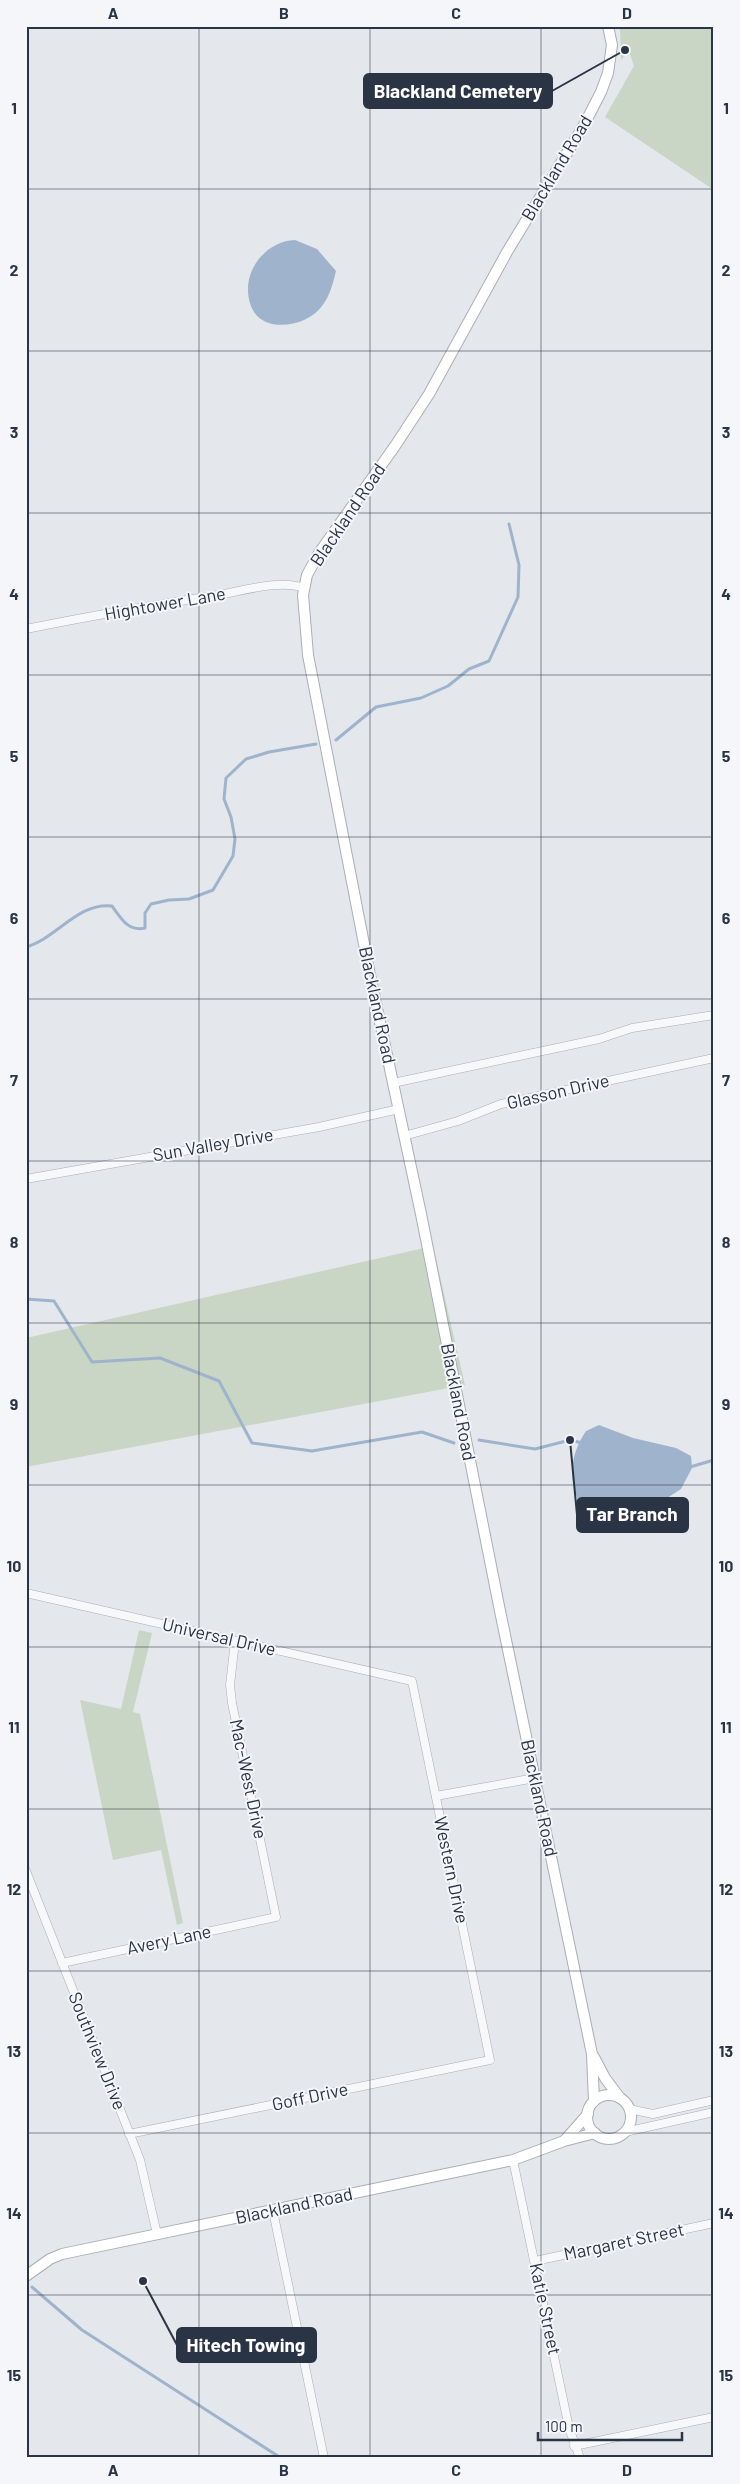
<svg xmlns="http://www.w3.org/2000/svg" width="740" height="2484" font-family="Barlow,sans-serif">
	<rect width="100%" height="100%" fill="#e4e7ec"/>
	<g fill="#c9d6c5">
		<polygon points="620,26 714,26 714,190 605,117 634,66 629,51 621,60"/>
		<polygon points="433,1246 465,1385 26,1467 26,1338"/>
		<polygon points="139,1630 152,1633 133,1712 140,1714 183,1923 177,1925 161,1850 113,1860 80,1700 121,1709"/>
	</g>
	<g fill="#9fb4cc">
		<path d="M295,240L317,249L336,271C333,283 330,296 322,306C307,327 262,335 251,306C239,275 264,241 295,240Z"/>
		<path d="M599,1425L633,1438L676,1448L691,1456L692,1468L681,1489L664,1500L645,1506L596,1511L580,1504C568,1479 570,1455 586,1431Z"/>
	</g>
	<g fill="none" stroke-linecap="round" stroke-linejoin="round">
		<g stroke="#9fb4cc" stroke-width="3">
			<polyline points="336,740 376,707 421,698 448,686 469,669 489,661 518,597 519,565 509,524"/>
			<path d="M26,947C57,938 78,902 112,906C121,918 128,932 145,928V913L151,904L169,900L189,899L213,890L233,856L235,839L231,817L224,799L226,778L246,759L269,752L316,744"/>
			<polyline points="26,1299 54,1301 92,1362 160,1358 219,1381 252,1443 312,1451 422,1432 454,1443"/>
			<polyline points="479,1440 535,1449 570,1440 582,1443"/>
			<polyline points="690,1467 714,1460"/>
			<polyline points="32,2287 82,2330 281,2458"/>
		</g>
		<g stroke="#a9aeb7" stroke-width="9">
			<g id="street">
				<path d="M26,629C90,616 154,605 218,595C242,591 281,579 304,588"/>
				<polyline points="393,1083 599,1039 632,1028 714,1015"/>
				<polyline points="404,1136 458,1121 501,1104 714,1058"/>
				<polyline points="26,1179 319,1127 399,1109"/>
				<polyline points="26,1593 412,1681 490,2060 129,2134"/>
				<polyline points="436,1796 535,1778"/>
				<polyline points="26,1871 140,2160 157,2234"/>
				<polyline points="62,1963 276,1917 232,1703 230,1685 235,1641"/>
				<polyline points="629,2109 653,2114 714,2100"/>
				<polyline points="625,2132 714,2112"/>
				<polyline points="513,2160 569,2428 580,2458"/>
				<polyline points="273,2211 324,2458"/>
				<polyline points="535,2261 714,2223"/>
				<polyline points="574,2446 714,2417"/>
			</g>
		</g>
		<g stroke="#a9aeb7" stroke-width="12">
			<g id="secondary">
				<polyline points="594,2057 605,2078 620,2098"/>
				<circle cx="609" cy="2117" r="22"/>
				<polyline points="594,2101 592,2054 500,1611 421,1214 371,980 308,655 303,595 307,575 319,553 395,446 429,394 507,252 584,125 601,92 608,73 612,45 608,26"/>
				<polyline points="565,2140 588,2114"/>
				<polyline points="26,2276 50,2259 62,2254 513,2160 564,2141 595,2133"/>
			</g>
		</g>
		<use href="#street" stroke="#f7f8fa" stroke-width="8"/>
		<use href="#secondary" stroke="#fff" stroke-width="10"/>
	</g>
	<path fill="none" stroke="#2b3445" stroke-width="1" stroke-opacity="0.55" d="M199,26V2458M370,26V2458M541,26V2458M26,189H714M26,351H714M26,513H714M26,675H714M26,837H714M26,999H714M26,1161H714M26,1323H714M26,1485H714M26,1647H714M26,1809H714M26,1971H714M26,2133H714M26,2295H714"/>
	<g text-anchor="middle" stroke-width="4" stroke-linejoin="round" paint-order="stroke">
		<g font-size="18" fill="#2b3445" stroke="#f4f6f9">
			<text transform="translate(557 168) rotate(-59)" y="6">Blackland Road</text>
			<text transform="translate(348 515) rotate(-56)" y="6">Blackland Road</text>
			<text transform="translate(165 604) rotate(-10)" y="6">Hightower Lane</text>
			<text transform="translate(377 1005) rotate(78)" y="6">Blackland Road</text>
			<text transform="translate(558 1092) rotate(-13)" y="6">Glasson Drive</text>
			<text transform="translate(213 1145) rotate(-10)" y="6">Sun Valley Drive</text>
			<text transform="translate(458 1402) rotate(79)" y="6">Blackland Road</text>
			<text transform="translate(219 1637) rotate(13)" y="6">Universal Drive</text>
			<text transform="translate(248 1779) rotate(78)" y="6">Mac-West Drive</text>
			<text transform="translate(539 1798) rotate(78)" y="6">Blackland Road</text>
			<text transform="translate(451 1870) rotate(78)" y="6">Western Drive</text>
			<text transform="translate(169 1940) rotate(-12)" y="6">Avery Lane</text>
			<text transform="translate(97 2051) rotate(68)" y="6">Southview Drive</text>
			<text transform="translate(310 2097) rotate(-12)" y="6">Goff Drive</text>
			<text transform="translate(294 2206) rotate(-12)" y="6">Blackland Road</text>
			<text transform="translate(624 2242) rotate(-12)" y="6">Margaret Street</text>
			<text transform="translate(545 2309) rotate(78)" y="6">Katie Street</text>
		</g>
	</g>
	<path fill="none" stroke="#2b3445" stroke-width="2" d="M625 50L552 91M570 1440L577 1515M143 2281L177 2345"/>
	<g fill="#2b3445" stroke="#f4f6f9" stroke-width="2">
		<circle cx="625" cy="50" r="5"/>
		<circle cx="570" cy="1440" r="5"/>
		<circle cx="143" cy="2281" r="5"/>
	</g>
	<g fill="#2b3445" stroke="#2b3445" stroke-width="2">
		<rect x="364" y="74" width="188" height="34" rx="5"/>
		<rect x="577" y="1498" width="111" height="34" rx="5"/>
		<rect x="177" y="2328" width="139" height="34" rx="5"/>
	</g>
	<g font-size="19" text-anchor="middle" font-weight="bold" fill="#fff">
		<text x="458" y="98">Blackland Cemetery</text>
		<text x="632" y="1521">Tar Branch</text>
		<text x="246" y="2352">Hitech Towing</text>
	</g>
	<rect width="740" height="2484" fill="none" stroke="#f4f6f9" stroke-width="55"/>
	<path d="M538 2432v8h144v-8" fill="none" stroke="#2b3445" stroke-width="2.5"/>
	<text x="545" y="2432" font-size="15" fill="#2b3445" stroke="#f4f6f9" stroke-width="4" paint-order="stroke">100 m</text>
	<rect x="28" y="28" width="684" height="2428" fill="none" stroke="#2b3445" stroke-width="2"/>
	<g font-size="16" text-anchor="middle" font-weight="bold" fill="#2b3445">
		<text x="113" y="19">A</text>
		<text x="284" y="19">B</text>
		<text x="456" y="19">C</text>
		<text x="627" y="19">D</text>
		<text x="14" y="114">1</text>
		<text x="726" y="114">1</text>
		<text x="14" y="276">2</text>
		<text x="726" y="276">2</text>
		<text x="14" y="438">3</text>
		<text x="726" y="438">3</text>
		<text x="14" y="600">4</text>
		<text x="726" y="600">4</text>
		<text x="14" y="762">5</text>
		<text x="726" y="762">5</text>
		<text x="14" y="924">6</text>
		<text x="726" y="924">6</text>
		<text x="14" y="1086">7</text>
		<text x="726" y="1086">7</text>
		<text x="14" y="1248">8</text>
		<text x="726" y="1248">8</text>
		<text x="14" y="1410">9</text>
		<text x="726" y="1410">9</text>
		<text x="14" y="1572">10</text>
		<text x="726" y="1572">10</text>
		<text x="14" y="1733">11</text>
		<text x="726" y="1733">11</text>
		<text x="14" y="1895">12</text>
		<text x="726" y="1895">12</text>
		<text x="14" y="2057">13</text>
		<text x="726" y="2057">13</text>
		<text x="14" y="2219">14</text>
		<text x="726" y="2219">14</text>
		<text x="14" y="2381">15</text>
		<text x="726" y="2381">15</text>
		<text x="113" y="2476">A</text>
		<text x="284" y="2476">B</text>
		<text x="456" y="2476">C</text>
		<text x="627" y="2476">D</text>
	</g>
</svg>
